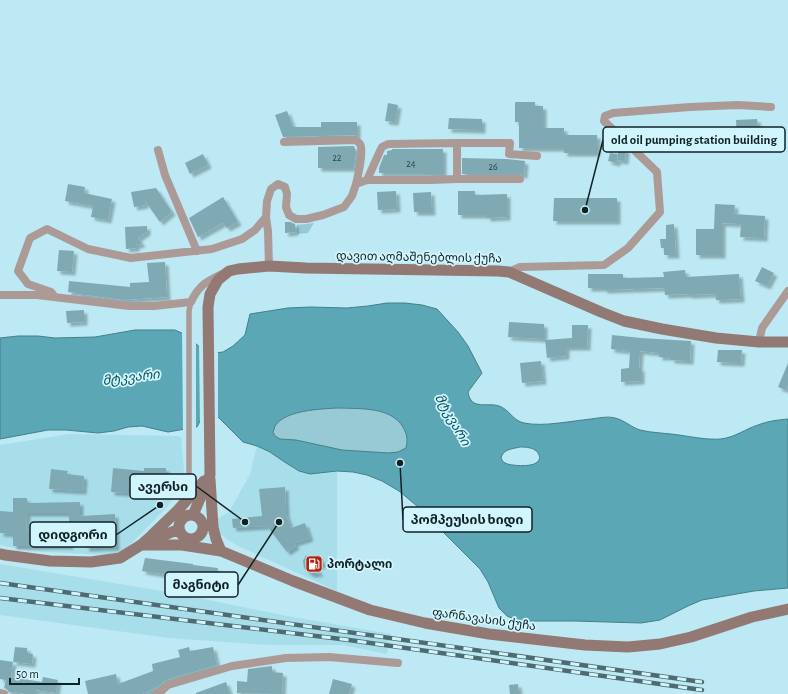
<svg xmlns="http://www.w3.org/2000/svg" width="788" height="694" font-family="'Alegreya Sans','Noto Sans Georgian',sans-serif">
<style>
.built{fill:#a8deea}
.green{fill:#98cad5}
.water{fill:#5ba7b6;stroke:#457f8b;fill-rule:evenodd}
.pier{fill:#bce9f3}
.building{fill:#7faab3;fill-rule:evenodd;filter:url(#shadow)}
.lines{fill:none;stroke-linecap:round;stroke-linejoin:round}
.pedestrian{stroke:#ac9a97;stroke-width:5.5}
.minor{stroke:#ac9a97;stroke-width:8}
.secondary{stroke:#927973;stroke-width:11}
.rail-casing{stroke:#4f6a70;stroke-width:4.5}
.rail{stroke:#d1f5fc;stroke-width:3;stroke-dasharray:9;stroke-linecap:butt}
.labels{text-anchor:middle;dominant-baseline:central;stroke-width:3.5;stroke-linejoin:round;paint-order:stroke}
.number-label{font-size:10px;fill:#2c4449}
.street-label{font-size:12px;fill:#112226;stroke:#d1f5fc}
.poi-label{font-size:12px;font-weight:bold;fill:#112226;stroke:#d1f5fc;text-anchor:start}
.water-label{font-size:13px;font-style:italic;fill:#084e59;stroke:#d1f5fc}
.leader{fill:none;stroke:#112226;stroke-width:1.5}
.callout-dot{fill:#112226;stroke:#d1f5fc;stroke-width:1.5}
.callout{fill:#d1f5fc;stroke:#112226;stroke-width:1.5}
.callout-label{font-size:13px;text-anchor:middle;font-weight:bold;fill:#112226}
</style>
<defs>
<filter id="shadow"><feDropShadow dx="3.5" dy="3.5" stdDeviation="1" flood-color="#0004"/></filter>
</defs>
<rect width="100%" height="100%" fill="#bce9f3"/>
<path class="built" d="M69,434L177,436L181,437L184,470L177,494L166,508L124,551L106,555L29,551L0,545V445Z
M257,446L270,452L283,461L299,471L310,474L337,471V591L236,545L211,528L208,524L229,512L250,474Z
M0,564L174,593L287,616L391,634L387,654L343,645H268L169,638L0,615Z"/>
<path class="green" d="M314,223L308,233L297,234V225Z
M337,408C359,409 390,406 403,427C407,434 408,440 406,448L398,452L389,453L342,450L296,440L280,439L275,436L273,432C274,430 274,428 275,426C285,410 321,409 337,408Z"/>
<path class="water" d="M387,303H405L422,305L437,309L458,332L468,346L482,373L468,392C471,411 487,402 499,406C509,409 513,421 524,423C543,427 571,421 591,419C599,418 607,416 615,418C624,420 631,427 640,430C652,433 666,433 679,435C693,437 707,440 721,439C736,437 745,429 758,425C768,421 778,420 788,419V588L754,591L702,600L688,606L660,620L641,623L574,621H519L507,616L499,608L488,582L480,569L417,506L399,491L382,481L367,475L353,472L337,471L310,474L299,471L283,461L270,452L257,446L243,442L218,417H202L197,427L168,432L142,426L128,427L114,431L98,433L66,430H48L0,439V338L18,336H38L55,338L95,337L135,330H175L186,335L202,349L214,353L223,352L233,346L245,335L250,314L288,308L310,307L347,308L368,306ZM337,408C359,409 390,406 403,427C407,434 408,440 406,448L398,452L389,453L342,450L296,440L280,439L275,436L273,432C274,430 274,428 275,426C285,410 321,409 337,408ZM520,447C523,447 527,447 530,448C537,449 544,458 536,463C531,467 510,466 505,463C503,462 502,460 501,458C503,449 512,449 520,447Z"/>
<path class="pier" d="M182,331L196,340V429L183,431Z
M199,343L203,347L214,351H218V420V419H203L200,425Z"/>
<path class="building" d="M515,102H535V106H543V128H564V135H597V153H564V148H519V122H515Z
M388,103L398,105L395,122L385,121Z
M287,111L293,127H321V122H357V135L283,137L275,115Z
M449,118L482,119V130L448,129Z
M757,119L759,139L737,141L736,120Z
M619,145L622,146L626,150L625,161L617,160Z
M354,146L356,152L354,168H318V147Z
M392,149H443V174H428V173H379V168L384,155H387V151L392,150Z
M610,153L618,154L617,163L608,161Z
M203,154L208,165L190,174L185,163Z
M462,158L507,159L525,161L524,175L520,174H462Z
M68,184L85,187L84,193L112,199L108,220L91,217L93,206L65,201Z
M156,188L172,212L160,222L145,201V205L134,207L131,192Z
M396,191L397,209L378,210L377,192Z
M458,191H475V195L507,194V217L487,218V215H458Z
M431,192L432,212H414L413,193Z
M223,197L238,222L227,228L223,223L198,237L189,218Z
M554,198H617V221H553Z
M715,204L735,205L734,214L765,216L764,238L740,237L741,224L722,223V255H696V229H714Z
M285,222H290L295,224V232L285,233Z
M674,224L676,255H664V248H661L660,239H666V225Z
M147,226V232L138,238L142,244L136,245V248L126,249L125,227Z
M59,250L74,251L72,272L57,271Z
M165,262L167,297L124,300L78,294V293L68,292L69,281L130,287V283L149,282L147,263Z
M762,267L774,273L767,286L755,281Z
M685,270L686,277L739,274L741,299L716,300L715,294L688,295V294L665,295L664,288L604,290V288H588V274H623V278L664,277L663,272Z
M84,310V322L67,323L66,311Z
M509,322L544,324V339L508,337Z
M572,325H588L587,347H566V356L547,358L545,340L572,338Z
M612,335L641,338L691,341L690,361L671,360V357H659V353L640,351L639,368H641V381L621,382V369L629,368L630,351L611,349Z
M718,350H742L741,363L717,362Z
M541,361L543,381L522,383L520,363Z
M788,363V386L786,390L778,387Z
M113,468L144,471V468H166V487L144,488V486L128,485V493L111,492Z
M51,469L68,471L67,474L84,476L83,491L49,489Z
M285,487L286,514L291,528L305,523L310,538L294,543L296,546L287,552L267,526L233,528L232,519L262,516L259,489Z
M13,498H27V503L80,502V516L115,514L116,547L86,548L85,531H69L70,546H13V534L0,533V511L13,512ZM27,513H69V530L26,531Z
M306,555L310,560L318,555L323,563L316,568L320,573L312,574L309,573L304,568L303,561Z
M145,558L193,564V565L218,568L216,585L183,581L182,585L174,583L175,576L142,571Z
M15,647L27,648V653L33,654L32,664L13,662Z
M189,647L190,651L213,647L217,665L166,680L156,688L142,694H88L85,681L116,674L118,684L153,671L152,664L180,657L178,650Z
M0,660L13,662L11,677L42,682L43,677L58,680L56,693L36,690V694H25L14,692V693L9,692L8,690L4,688L6,680L0,679Z
M272,666V672L283,673L282,694L237,693V681L247,682L248,669Z
M333,679L352,684L349,694H329Z
M226,682L230,694H196V693Z
M518,684L519,694H510L509,685Z"/>
<g class="lines">
<path class="pedestrian" d="M189,483V311L191,302"/>
<path class="minor" d="M284,142L355,140C357,141 359,142 360,144C364,151 358,176 356,184
M158,150L165,175L197,251
M457,179H520
M367,180L380,151L382,147L388,144L457,143
M269,266L268,231L266,217L267,201L271,189L278,184L285,187L287,194L286,207L289,215L296,219H306L323,215L344,207L352,196L356,184L367,180H431L457,179V143H510L509,154L537,156
M509,272L520,267L604,265L628,248L660,212L657,172L604,121L605,116L613,113L690,107L738,105L771,107
M0,295H37L129,306H154L191,302C199,285 206,282 222,274
M55,297L51,292L28,284L18,271L30,238L47,229L88,249L131,258L212,249L242,239L255,230L266,217
M759,342L762,328L788,291
M0,693L4,694
M156,694L159,693L168,685L232,666L286,658L329,657L398,663"/>
<path class="secondary" d="M210,479L213,527L216,539L221,551
M193,515L210,475L208,307L210,294L218,280L229,271L238,269L269,266L306,268L498,271L509,272L601,312L624,321L662,329L716,338L759,342H788
M179 527a12 12 0 1 1 24 0a12 12 0 1 1-24 0Z
M148,542L179,529
M141,545H182L221,551L293,581L370,610L425,623L489,634L585,645L628,647L660,644L691,637L752,617L788,609
M0,554L5,555L50,561L91,562L120,558L141,545L151,536L178,510L204,481"/>
<defs>
<path id="rail" d="M0,583L702,682
M0,598L349,640L702,690"/>
</defs>
<use href="#rail" class="rail-casing"/>
<use href="#rail" class="rail"/>
</g>
<defs>
<symbol id="fuel-square" viewBox="-11 -11 22 22"><rect x="-9" y="-9" width="18" height="18" rx="4" fill="#b22410" stroke="#d1f5fc"/><path d="M-5.5-6h7V0h2V4h1.3V-2.5L3-4.5l.8-.8L6-3V5H2.5V1h-1V6h-7ZM-4.2-4.7v3.2H.2V-4.7Z" fill="#fff"/></symbol>
</defs>
<g fill-rule="evenodd">
<use href="#fuel-square" x="304" y="554" width="20" height="20"/>
</g>
<g class="labels">
<g class="number-label">
<text x="337" y="158">22</text>
<text x="411" y="164">24</text>
<text x="493" y="167">26</text>
</g>
<g class="street-label">
<text transform="translate(419 257) rotate(1)">დავით აღმაშენებლის ქუჩა</text>
<text transform="translate(484 619) rotate(8)">ფარნავასის ქუჩა</text>
</g>
<g class="poi-label">
<text x="327" y="564">პორტალი</text>
</g>
<g class="water-label">
<text transform="translate(131 378) rotate(-7)">მტკვარი</text>
<text transform="translate(452 420) rotate(60)">მტკვარი</text>
</g>
</g>
<path class="leader" d="M585 210L603 140M245 522L196 486M400 463L403 520M160 505L116 535M279 522L238 585"/>
<g class="callout-dot">
<circle cx="585" cy="210" r="4"/>
<circle cx="245" cy="522" r="4"/>
<circle cx="400" cy="463" r="4"/>
<circle cx="160" cy="505" r="4"/>
<circle cx="279" cy="522" r="4"/>
</g>
<g class="callout">
<rect x="603" y="127" width="182" height="25" rx="4"/>
<rect x="130" y="474" width="66" height="25" rx="4"/>
<rect x="403" y="507" width="129" height="25" rx="4"/>
<rect x="30" y="522" width="86" height="25" rx="4"/>
<rect x="165" y="572" width="73" height="25" rx="4"/>
</g>
<g class="callout-label">
<text x="694" y="144">old oil pumping station building</text>
<text x="163" y="491">ავერსი</text>
<text x="467" y="524">პომპეუსის ხიდი</text>
<text x="73" y="539">დიდგორი</text>
<text x="201" y="589">მაგნიტი</text>
</g>
<path d="M10 678v6h69v-6" fill="none" stroke="#112226" stroke-width="2"/>
<text x="16" y="678" font-size="12" fill="#112226" stroke="#d1f5fc" stroke-width="3" paint-order="stroke">50 m</text>
</svg>
